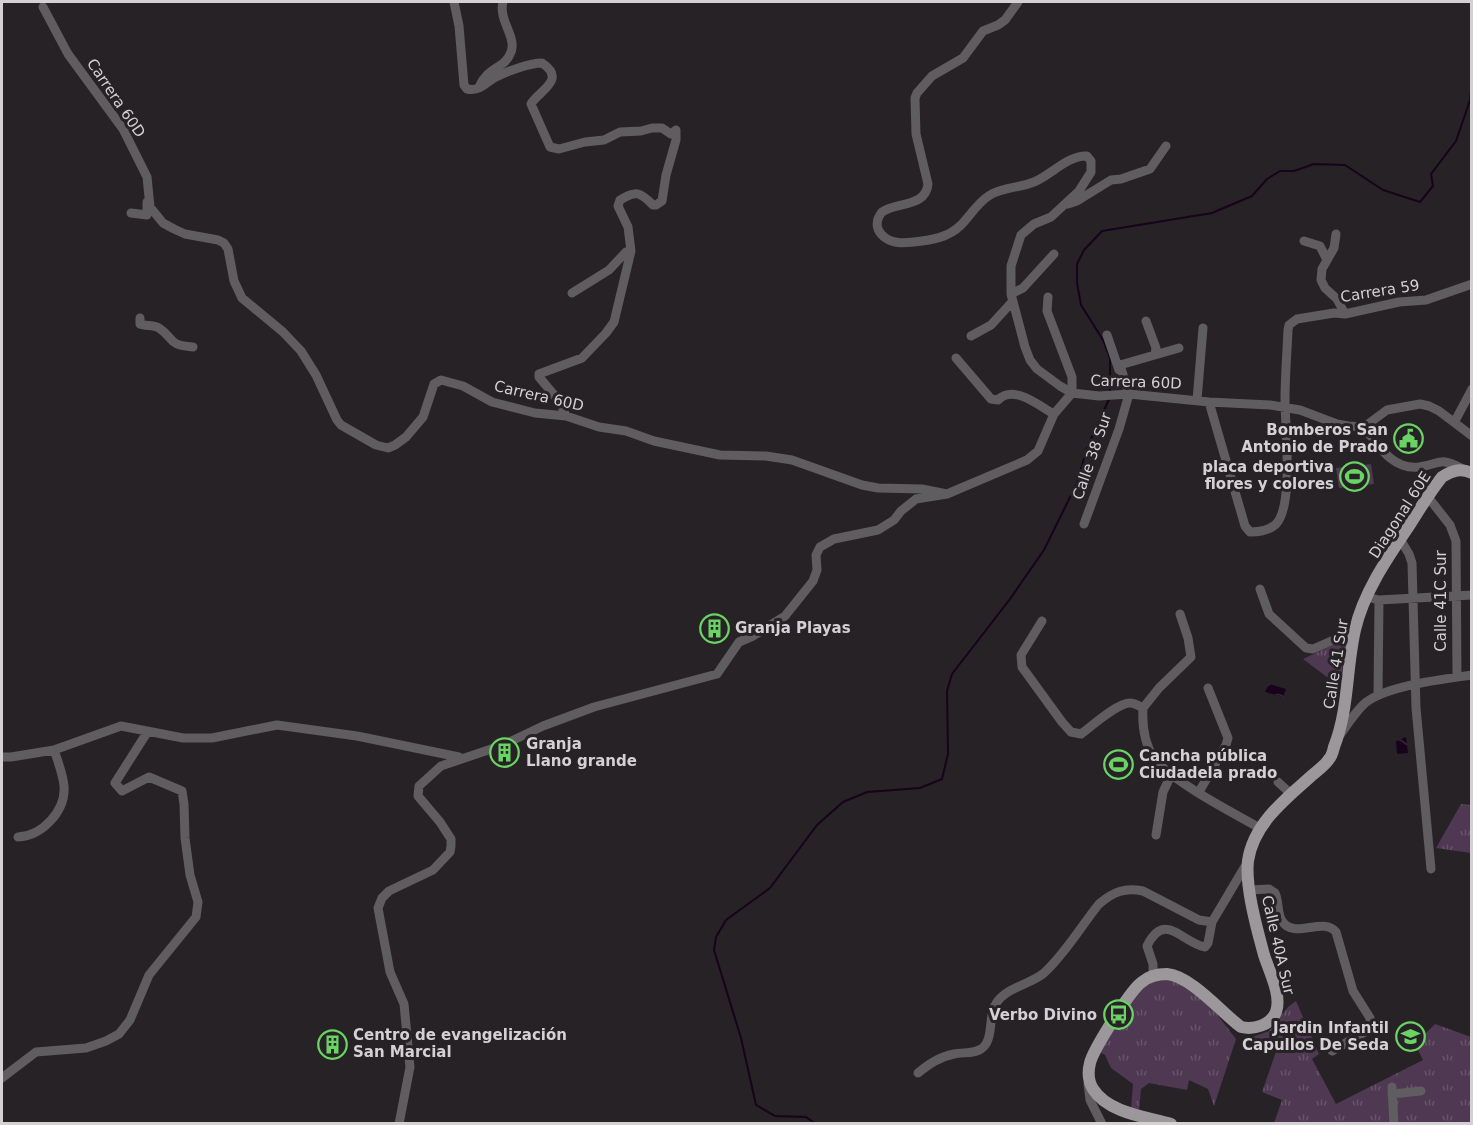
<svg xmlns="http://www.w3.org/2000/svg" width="1473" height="1125" font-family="'DejaVu Sans',sans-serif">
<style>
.grass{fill:url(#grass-tufts)}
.garden{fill:#4f3852}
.water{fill:url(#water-waves)}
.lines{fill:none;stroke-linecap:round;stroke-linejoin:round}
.stream{stroke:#17031b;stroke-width:2}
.minor{stroke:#5f5d5f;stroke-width:9}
.major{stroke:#9b979b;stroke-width:12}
.labels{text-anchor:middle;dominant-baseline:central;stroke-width:6;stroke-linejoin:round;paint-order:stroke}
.street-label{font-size:15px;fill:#d3d1d4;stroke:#262226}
.poi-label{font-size:15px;font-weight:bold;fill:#d3d1d4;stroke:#262226;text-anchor:end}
</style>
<defs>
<pattern id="grass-tufts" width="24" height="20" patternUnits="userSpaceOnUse" patternTransform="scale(1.5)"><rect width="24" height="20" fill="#4f3852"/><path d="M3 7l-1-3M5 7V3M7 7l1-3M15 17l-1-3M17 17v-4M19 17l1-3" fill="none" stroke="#67546a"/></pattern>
<pattern id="water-waves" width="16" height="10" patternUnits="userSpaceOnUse" patternTransform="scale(1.5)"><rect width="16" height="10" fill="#17031b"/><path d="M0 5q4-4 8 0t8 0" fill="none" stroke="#38273b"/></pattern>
</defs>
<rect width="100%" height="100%" fill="#262226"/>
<path class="grass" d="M1348,638L1339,686L1303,659Z
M1461,804L1471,805V853L1436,848Z
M1165,977L1188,986L1212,1008L1236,1039L1214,1106L1208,1089L1189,1080L1187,1090L1149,1083L1141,1089L1139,1111L1131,1109L1133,1084L1111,1068L1105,1055L1098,1051L1145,984Z
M1296,1001L1319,1054L1312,1059L1336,1104L1423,1060L1415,1044L1435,1024L1471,1037V1123H1274L1282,1100L1262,1092L1277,1049L1247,1039L1269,1031L1289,1006Z"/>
<path class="garden" d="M1371,464L1374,484L1339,488L1336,468Z
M1119,750L1131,757L1117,780L1105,773Z"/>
<path class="water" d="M1269,684L1286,689L1283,697L1265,692Z
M1406,737L1408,753L1397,754L1396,741Z"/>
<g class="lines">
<path class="stream" d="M1110,392V358L1103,340L1081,305L1077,283V264L1084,250L1102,231L1212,213L1252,196L1267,179L1280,171H1294L1314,164L1345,165L1383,190L1420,202L1433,186L1431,174L1456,141L1470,100L1472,82
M816,1124L806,1117L775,1116L756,1105L741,1038L714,950L716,937L726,920L770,888L817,825L843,802L867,792L920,788L942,779L948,754L947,691L952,674L1010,599L1044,550L1077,483L1087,448L1110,397"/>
<path class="minor" d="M454,2L459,26L464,85L467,89C480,92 486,82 496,77C508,71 530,63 542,63C568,80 537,92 531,104L550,147L559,149L585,142L604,140L620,132L641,131L652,128H662L671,134L676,130V140L666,175L662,201L656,205H653C640,192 636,190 620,200L618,206L628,227L631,251L614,322L606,333L582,358L539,374V377L560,402L566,416
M1018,2L1005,20L998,25L983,31L963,58L932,76L917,93L915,98L916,134L928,184C926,207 897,202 882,212C874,222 876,232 887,239C895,244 905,243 914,242C931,240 948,238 961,225C971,215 977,203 990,195C1003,187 1019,188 1034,182C1051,175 1068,155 1087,156L1091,161V172L1079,191L1051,217L1034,224L1021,235L1011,266V294L1025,347L1030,360L1037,369L1060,386L1072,393L1099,396L1129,394L1209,402L1270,405L1300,410L1337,424L1348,426L1364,427L1387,410L1420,404L1429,406L1439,411L1472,436
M43,7L68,54L123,129L147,177L150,207L163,223L174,229L185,234L218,240L224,243L228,249L234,281L242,298L283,332L301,351L316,375L337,420L341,425L376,445L388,448L395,445L406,437L423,417L434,384L441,380L463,386L492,402L535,413L566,416L599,427L626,431L654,441L720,455L766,456L792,460L862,485L878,488L922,489L947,494
M479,87C488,66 505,69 511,52C517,37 498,20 503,2
M1068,204L1077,201L1111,180L1121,179L1150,169L1166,146
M131,213L147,215V202
M1336,234L1334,248L1322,269L1321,280L1325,288L1337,299L1345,314
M1304,241L1320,246L1327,260
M572,293L609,270L626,252L631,251
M1011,294L1023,288L1054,254
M1048,297L1047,311L1072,377V393
M140,318V324C145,326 155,325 159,328C175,339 167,345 193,347
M1146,321L1156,348L1155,354
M1107,335L1119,370
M971,336L991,325L1013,301
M956,358L991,399L998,400C1014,384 1039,406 1054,414
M1197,400L1203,328
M1209,402L1245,526L1250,532C1259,532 1270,530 1276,524C1294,506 1285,426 1285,400C1285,377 1287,353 1288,330L1289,325L1297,319L1334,313L1345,314L1399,302L1426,300L1472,284
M1455,421L1472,389
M1364,427C1378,445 1392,470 1419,467C1442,464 1438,456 1463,469
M1428,497L1450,525L1456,541L1457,677
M1084,524L1119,429L1129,394L1120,365L1179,348
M1400,539L1409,554L1412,563L1416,708L1431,869
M1260,589L1269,614L1306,648L1313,649L1354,631
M1367,597L1379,600L1472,595
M1042,621L1021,655L1022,667L1062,722L1071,732L1081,734C1092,726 1117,703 1130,703C1135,703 1139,706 1143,708
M1378,694L1379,600
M1143,708C1142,726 1144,743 1154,758C1171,781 1233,813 1260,828
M1143,708L1159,688L1191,657L1188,638L1180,614
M1340,735C1347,725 1354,714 1363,705C1382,686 1444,679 1472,675
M2,757H11L54,750L121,726L183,738H212L277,725L357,736L459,757
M1278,782L1291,794
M1199,792L1226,745L1228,738L1208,688
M1156,835L1163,792L1172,773
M18,837C42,836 66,811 64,786C63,775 58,761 54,750
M1250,890L1269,889L1275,893C1279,901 1277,913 1282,921C1294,940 1323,916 1336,932L1353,991L1370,1018L1371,1025L1368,1030L1332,1051
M1153,976V964L1147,946C1165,910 1182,943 1205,947L1208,943L1212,922L1247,863
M918,1073C929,1064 939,1057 954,1054C963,1052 974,1054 981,1049C995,1040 987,1015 997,1002C1008,987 1031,984 1044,973C1066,953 1081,926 1099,904C1113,892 1125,887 1143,891L1199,920L1212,922
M2,1078L36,1052L86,1048L106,1041L119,1034L130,1020L149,975L196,917L198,902L190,875L185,838L184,804L182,791L149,777L122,791L115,783L148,731
M1088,1084L1090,1100L1102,1124
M1392,1087L1394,1124
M1392,1094L1421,1091
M399,1124L410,1067L404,1004L390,972L378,908L382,898L389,891L433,870L450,852L451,846V839L440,822L418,796L419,786L441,766L503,745L543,726L594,707L717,674L739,642L753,636L785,616L813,581L817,570L816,555L820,547L834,539L878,530L894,520L901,511L916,499L947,494L1027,460L1038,451L1054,414L1072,393"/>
<path class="major" d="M1171,1124C1147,1117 1108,1113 1093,1089C1088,1081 1088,1071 1090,1063C1093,1050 1131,989 1142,982C1149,976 1158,974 1167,974C1191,976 1222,1013 1241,1027C1254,1030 1271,1025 1276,1012C1282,995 1269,971 1264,955C1257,929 1245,887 1248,861C1253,825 1284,800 1309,778C1315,772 1325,766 1329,759C1332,756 1333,751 1334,747C1349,709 1346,669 1355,630C1363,594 1386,560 1407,529C1418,512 1429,493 1442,477C1453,470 1461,468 1472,473"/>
</g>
<defs>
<symbol id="civic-ring" viewBox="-11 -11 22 22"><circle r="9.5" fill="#262226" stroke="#6bd363" stroke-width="1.5"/><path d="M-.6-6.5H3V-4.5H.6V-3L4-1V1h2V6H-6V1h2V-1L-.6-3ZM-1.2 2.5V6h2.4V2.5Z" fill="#6bd363"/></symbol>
<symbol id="stadium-ring" viewBox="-11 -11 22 22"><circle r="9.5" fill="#262226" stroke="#6bd363" stroke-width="1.5"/><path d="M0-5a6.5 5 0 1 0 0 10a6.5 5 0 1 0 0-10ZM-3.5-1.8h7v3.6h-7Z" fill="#6bd363"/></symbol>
<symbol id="building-ring" viewBox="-11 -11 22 22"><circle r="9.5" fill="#262226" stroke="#6bd363" stroke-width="1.5"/><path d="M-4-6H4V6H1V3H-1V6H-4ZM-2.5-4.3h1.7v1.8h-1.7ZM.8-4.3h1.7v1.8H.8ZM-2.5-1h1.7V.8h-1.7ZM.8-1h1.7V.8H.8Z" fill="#6bd363"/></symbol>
<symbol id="bus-ring" viewBox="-11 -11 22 22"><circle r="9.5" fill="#262226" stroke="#6bd363" stroke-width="1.5"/><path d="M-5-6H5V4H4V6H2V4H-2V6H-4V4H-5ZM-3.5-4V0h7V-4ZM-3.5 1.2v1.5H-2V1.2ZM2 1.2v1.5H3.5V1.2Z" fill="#6bd363"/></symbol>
<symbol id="school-ring" viewBox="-11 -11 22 22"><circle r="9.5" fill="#262226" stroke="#6bd363" stroke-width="1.5"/><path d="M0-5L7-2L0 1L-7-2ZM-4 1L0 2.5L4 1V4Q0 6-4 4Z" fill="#6bd363"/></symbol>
</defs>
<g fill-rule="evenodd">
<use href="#civic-ring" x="1392" y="422" width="33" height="33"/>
<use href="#stadium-ring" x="1338" y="460" width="33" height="33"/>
<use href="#building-ring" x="698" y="612" width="33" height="33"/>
<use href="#building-ring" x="488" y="736" width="33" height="33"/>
<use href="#stadium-ring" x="1102" y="748" width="33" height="33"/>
<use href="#bus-ring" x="1102" y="998" width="33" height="33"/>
<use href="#school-ring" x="1394" y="1020" width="33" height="33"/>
<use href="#building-ring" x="316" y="1028" width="33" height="33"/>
</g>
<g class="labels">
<g class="street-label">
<text transform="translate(116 98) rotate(56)">Carrera 60D</text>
<text transform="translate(1380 291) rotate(-9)">Carrera 59</text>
<text transform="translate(1136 382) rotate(2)">Carrera 60D</text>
<text transform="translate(539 396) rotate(13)">Carrera 60D</text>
<text transform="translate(1092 456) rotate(-71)">Calle 38 Sur</text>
<text transform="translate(1400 515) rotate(-57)">Diagonal 60E</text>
<text transform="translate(1441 601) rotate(-90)">Calle 41C Sur</text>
<text transform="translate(1336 664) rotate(-81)">Calle 41 Sur</text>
<text transform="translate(1278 945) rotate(77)">Calle 40A Sur</text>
</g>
<g class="poi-label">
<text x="1388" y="430">Bomberos San<tspan x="1388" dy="17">Antonio de Prado</tspan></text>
<text x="1334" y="467">placa deportiva<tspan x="1334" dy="17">flores y colores</tspan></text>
<text x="735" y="628" text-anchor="start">Granja Playas</text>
<text x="526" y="744" text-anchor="start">Granja<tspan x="526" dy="17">Llano grande</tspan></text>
<text x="1139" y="756" text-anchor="start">Cancha pública<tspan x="1139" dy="17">Ciudadela prado</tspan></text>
<text x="1097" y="1015">Verbo Divino</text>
<text x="1389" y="1028">Jardin Infantil<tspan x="1389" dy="17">Capullos De Seda</tspan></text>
<text x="353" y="1035" text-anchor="start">Centro de evangelización<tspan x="353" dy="17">San Marcial</tspan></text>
</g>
</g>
<rect width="1473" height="1125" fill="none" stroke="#d3d1d4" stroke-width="6"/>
</svg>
